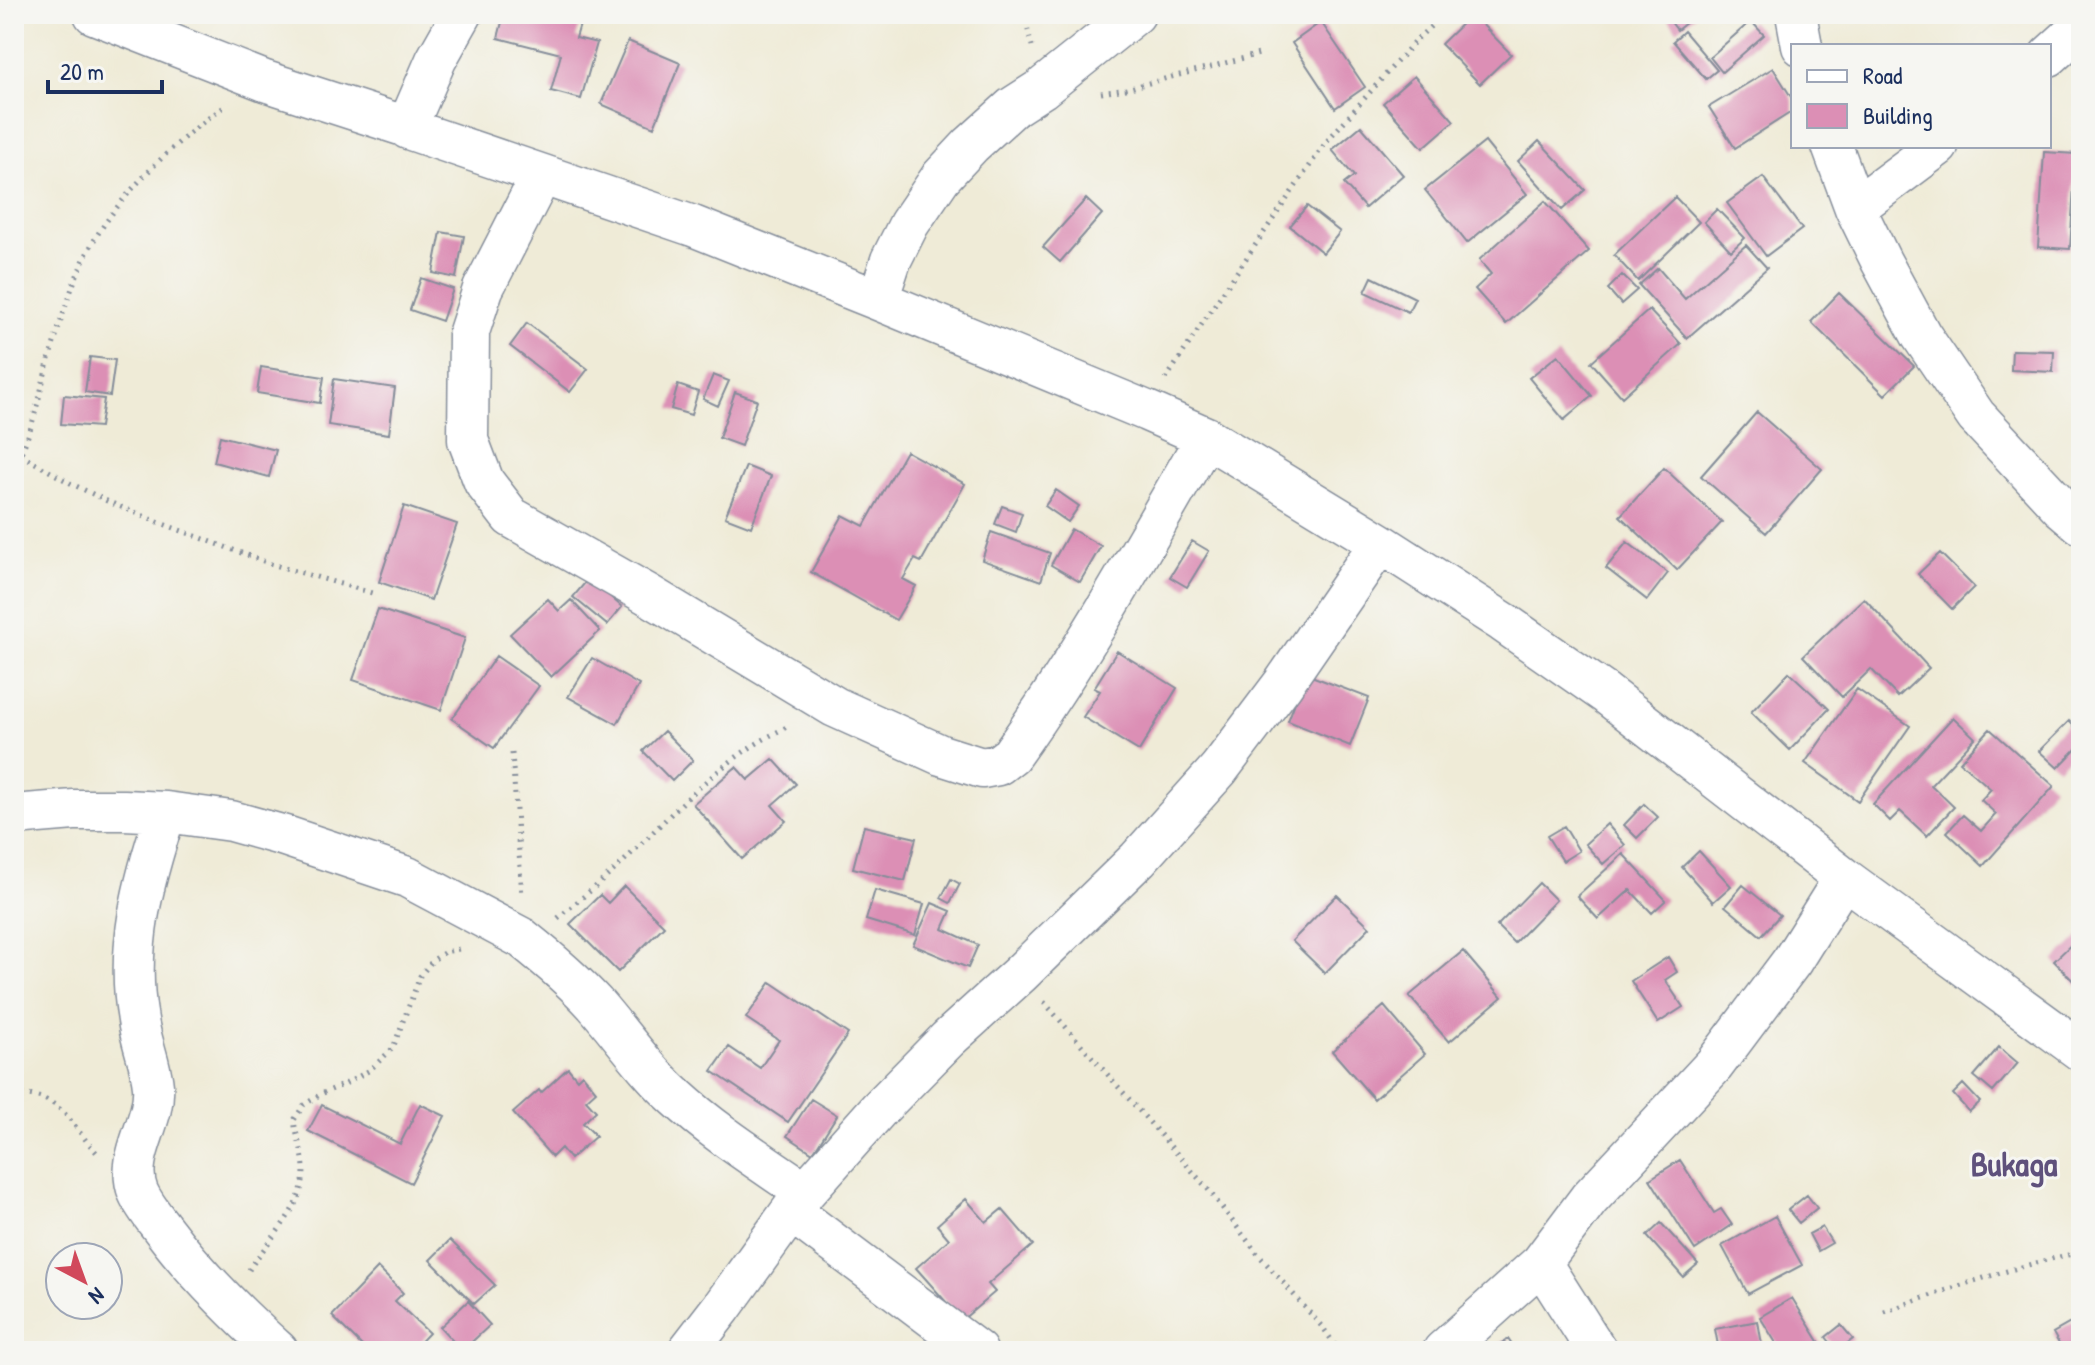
<svg xmlns="http://www.w3.org/2000/svg" width="2095" height="1365" font-family="'Patrick Hand',sans-serif">
<style>
.building{fill:#dc8fb5}
.lines{fill:none;stroke-linecap:round;stroke-linejoin:round}
.minor-casing{stroke:#858d9a;stroke-width:43}
.path{stroke:#858d9a;stroke-width:5;stroke-dasharray:2 6;stroke-linecap:butt}
.minor{stroke:#fff;stroke-width:40}
.labels{text-anchor:middle;dominant-baseline:central;stroke-width:6;stroke-linejoin:round;paint-order:stroke}
.quarter-label{font-size:34px;font-weight:bold;fill:#5f517c;stroke:#f6f6f2}
</style>
<rect width="100%" height="100%" fill="#f6f6f2"/>
<filter id="ink" filterUnits="userSpaceOnUse"><feTurbulence type="fractalNoise" baseFrequency=".0125" numOctaves="2"/><feDisplacementMap in="SourceGraphic" scale="16" xChannelSelector="R" yChannelSelector="G"/><feConvolveMatrix kernelMatrix="1 2 1 2 8 2 1 2 1" color-interpolation-filters="sRGB"/></filter>
<filter id="wash" filterUnits="userSpaceOnUse"><feTurbulence type="fractalNoise" baseFrequency=".006" numOctaves="4" result="noise"/><feDisplacementMap in="SourceGraphic" scale="32" xChannelSelector="R" yChannelSelector="G"/><feGaussianBlur stdDeviation="1.8" result="paint"/><feColorMatrix in="noise" values="0 0 0 0 0 0 0 0 0 0 0 0 0 0 0 0 0 1.4 0 .05"/><feComposite in="paint" operator="in"/></filter>
<g filter="url(#wash)">
<rect width="100%" height="100%" fill="#efebd7"/>
<g id="blocks">
<path class="building" d="M504,14H553L581,21L576,38L597,43L581,99L551,91L561,54L498,38Z
M1079,14H1100L1084,23Z
M1472,14L1511,54L1480,84L1441,44Z
M1665,14H1697L1677,30Z
M1751,21L1764,35L1722,72L1710,57Z
M1321,22L1365,87L1335,108L1292,43Z
M1684,31L1717,70L1706,79L1673,41Z
M628,41L680,63L654,127L601,104Z
M1773,68L1793,100V111L1735,148L1709,107Z
M1414,76L1454,121L1423,148L1383,103Z
M1361,126L1403,175L1365,208L1344,184L1354,176L1332,150Z
M1539,141L1585,190L1562,210L1518,161Z
M1485,142L1527,194L1467,243L1425,190Z
M2044,152L2076,154L2070,249L2038,247Z
M1763,177L1802,229L1766,256L1727,203Z
M1675,197L1699,222L1638,281L1614,255Z
M1086,199L1102,214L1060,262L1043,247Z
M1545,201L1589,251L1506,324L1475,289L1491,274L1479,260Z
M1307,206L1340,232L1323,253L1290,226Z
M1717,209L1745,238L1731,251L1704,222Z
M441,232L464,236L456,278L433,273Z
M1746,245L1767,268L1687,338L1639,285L1658,268L1685,299Z
M1622,275L1637,290L1621,304L1608,289Z
M1372,277L1415,298L1408,312L1365,292Z
M421,278L453,289L442,321L410,310Z
M1839,293L1914,366L1885,395L1811,322Z
M1649,310L1681,344L1622,397L1591,362Z
M527,323L588,369L570,392L510,346Z
M2012,350L2054,351L2053,372L2011,370Z
M1558,355L1592,396L1564,420L1529,378Z
M90,357L115,360L110,396L85,392Z
M14,360H17L20,436H14Z
M261,367L324,377L320,403L257,393Z
M713,375L729,381L718,406L703,399Z
M334,379L395,388L389,434L328,425Z
M678,385L698,392L691,415L671,409Z
M735,392L757,400L741,446L719,438Z
M64,395L104,399L100,427L61,424Z
M1757,412L1822,469L1766,533L1701,476Z
M220,436L276,450L269,477L214,462Z
M906,451L965,484L921,562L915,559L903,579L916,586L896,620L811,572L843,515L864,526Z
M746,466L771,476L751,527L725,517Z
M1664,468L1722,522L1677,570L1620,516Z
M1056,490L1079,506L1068,522L1045,506Z
M404,506L457,524L431,600L379,582Z
M1002,506L1022,513L1016,532L995,524Z
M1071,529L1101,546L1080,582L1051,565Z
M991,532L1050,553L1041,581L982,560Z
M1192,541L1209,551L1187,587L1170,577Z
M1627,542L1668,573L1647,600L1606,568Z
M1940,553L1974,587L1952,609L1918,574Z
M589,578L622,607L607,625L573,597Z
M1864,598L1929,668L1898,697L1871,669L1842,697L1803,656Z
M548,599L559,611L571,600L600,631L551,677L510,634Z
M378,609L465,638L441,710L353,680Z
M1117,651L1177,688L1139,751L1083,717L1100,691L1094,688Z
M496,656L539,686L494,748L452,719Z
M592,658L639,685L617,724L568,697Z
M1789,672L1829,709L1790,750L1751,712Z
M1306,674L1369,698L1350,746L1288,721Z
M1857,689L1910,726L1858,801L1805,763Z
M1953,717L1975,738L1931,785L1954,807L1927,836L1900,811L1890,821L1873,804Z
M2069,721L2081,733V744L2058,768L2039,751Z
M1990,729L2054,786L1983,866L1947,832L1963,815L1981,831L1996,814L1981,800L1991,789L1960,762Z
M664,731L693,760L672,781L643,751Z
M773,759L796,784L772,805L786,821L742,859L693,804L736,767L748,780Z
M1644,804L1658,817L1637,838L1624,825Z
M1607,824L1625,845L1603,864L1585,844Z
M864,826L916,838L905,881L853,868Z
M1564,826L1579,851L1563,861L1547,836Z
M1699,851L1731,886L1713,902L1682,867Z
M1623,854L1666,900L1652,913L1630,890L1598,919L1577,896Z
M951,879L960,884L950,903L941,898Z
M1539,883L1556,900L1514,943L1497,926Z
M1743,885L1780,915L1761,936L1725,906Z
M624,886L664,926L618,972L570,924L600,895L608,903Z
M875,890L924,904L915,935L866,920Z
M1337,895L1370,927L1325,973L1292,941Z
M932,903L951,911L943,929L978,945L968,968L913,945Z
M2081,935V989L2054,961Z
M1463,951L1502,997L1449,1042L1409,996Z
M1668,957L1677,972L1665,980L1683,1007L1658,1023L1631,981Z
M771,982L848,1034L788,1122L712,1071L729,1047L760,1068L779,1040L746,1018Z
M1384,1006L1425,1054L1374,1099L1332,1051Z
M1999,1047L2018,1063L1993,1092L1974,1076Z
M568,1068L577,1079L582,1074L596,1091L586,1100L596,1111L583,1123L596,1136L570,1159L561,1148L552,1157L513,1113L539,1090L541,1093Z
M1963,1084L1980,1102L1969,1112L1953,1094Z
M811,1099L837,1115L813,1153L787,1136Z
M420,1104L445,1116L411,1183L308,1131L322,1105L400,1144Z
M1680,1160L1714,1213L1721,1209L1732,1225L1695,1250L1650,1179Z
M1807,1195L1817,1208L1799,1223L1788,1210Z
M966,1199L986,1222L1002,1209L1033,1245L988,1284L995,1292L962,1320L916,1268L949,1239L937,1225Z
M1775,1216L1802,1265L1748,1294L1722,1246Z
M1661,1223L1698,1264L1683,1277L1647,1236Z
M1822,1227L1832,1243L1818,1251L1809,1234Z
M450,1240L495,1285L474,1304L430,1260Z
M378,1268L403,1293L395,1301L429,1333L412,1351H367L332,1316Z
M1792,1298L1825,1351H1781L1760,1317Z
M468,1301L490,1325L462,1351L440,1327Z
M2081,1317V1351H2063L2053,1333Z
M1758,1321L1763,1351H1719L1715,1329Z
M1841,1325L1853,1339L1837,1351L1826,1337Z
M1508,1339L1516,1351H1488Z"/>
</g>
</g>
<g filter="url(#ink)">
<use href="#blocks" fill-opacity="0" stroke="#858d9a" stroke-width="2"/>
<g class="lines">
<defs>
<path id="minor" d="M94,14L265,81L407,127L408,129L693,226L878,300L1147,411L1206,437L1380,543L1503,622L1605,693L1844,878L2081,1051
M1796,14L1802,46
M2049,56L2081,27
M407,127L436,60L462,14
M1832,146L1855,208L1881,261L1921,335L1976,416L2061,507L2081,524
M541,176L483,289L469,332L468,440L484,482L511,517L647,594L835,707L941,755L982,768L998,765L1011,755C1083,654 1144,545 1206,437
M1855,208L1938,146
M878,300L891,260L909,224L941,177L971,145L1013,107L1041,89L1135,14
M166,812C143,882 125,947 138,1020C141,1042 151,1064 153,1086C156,1122 124,1156 138,1192C144,1206 156,1220 165,1232C198,1276 237,1314 278,1351
M14,815L74,810H124L166,812L231,821L285,836L407,877L522,938C547,958 573,980 595,1004C622,1035 645,1069 676,1097C715,1133 762,1162 805,1192
M792,1212L977,1351
M1541,1263L1597,1351
M688,1351L722,1307L805,1192L879,1109L948,1039L1020,974L1138,859L1219,769L1283,684L1380,543
M1443,1351L1541,1263L1589,1199L1714,1065L1792,961L1844,878"/>
</defs>
<use href="#minor" class="minor-casing"/>
<path class="path" d="M1022,14L1026,22L1032,46
M1101,93L1126,89L1263,53
M1166,379L1219,298L1326,142L1416,40L1444,14
M21,455L72,484L109,502L158,522L271,564L372,593
M14,466C34,433 39,392 50,356C62,318 73,277 93,242C121,194 178,138 224,107
M512,753L522,896
M558,918C581,898 606,879 628,857C680,806 721,758 789,726
M1044,1002L1207,1188L1257,1253L1324,1329L1339,1351
M14,1094C65,1094 69,1125 99,1155
M249,1270C268,1239 304,1209 304,1170C304,1153 296,1137 294,1120L304,1105L321,1094L345,1084L370,1070L393,1048L420,976L433,960L445,952L459,949
M1884,1312C1950,1288 2013,1267 2081,1252"/>
<use href="#minor" class="minor"/>
</g>
</g>
<g class="labels">
<g class="quarter-label">
<text x="2014" y="1164">Bukaga</text>
</g>
</g>
<rect width="2095" height="1365" fill="none" stroke="#f6f6f2" stroke-width="48"/>
<rect x="1791" y="44" width="260" height="104" fill="#f6f6f2" stroke="#9ea6b7" stroke-width="2"/>
<rect x="1807" y="70" width="40" height="12" fill="#ffffff" stroke="#9ea6b7" stroke-width="2"/>
<text x="1863" y="84" font-size="24" fill="#1b2f5e">Road</text>
<rect x="1807" y="104" width="40" height="24" fill="#dc8fb5" stroke="#9ea6b7" stroke-width="2"/>
<text x="1863" y="124" font-size="24" fill="#1b2f5e">Building</text>
<g transform="translate(84 1281) rotate(139)"><circle r="38" fill="#f6f6f2" stroke="#9ea6b7" stroke-width="2"/>
<path d="M0-6L14 30L0 20L-14 30Z" fill="#d1495b"/>
<text y="-12" font-size="22" font-weight="bold" text-anchor="middle" fill="#1b2f5e">N</text>
</g>
<path d="M48 80v12h114v-12" fill="none" stroke="#1b2f5e" stroke-width="4"/>
<text x="60" y="80" font-size="24" fill="#1b2f5e" stroke="#f6f6f2" stroke-width="6" paint-order="stroke">20 m</text>
</svg>
